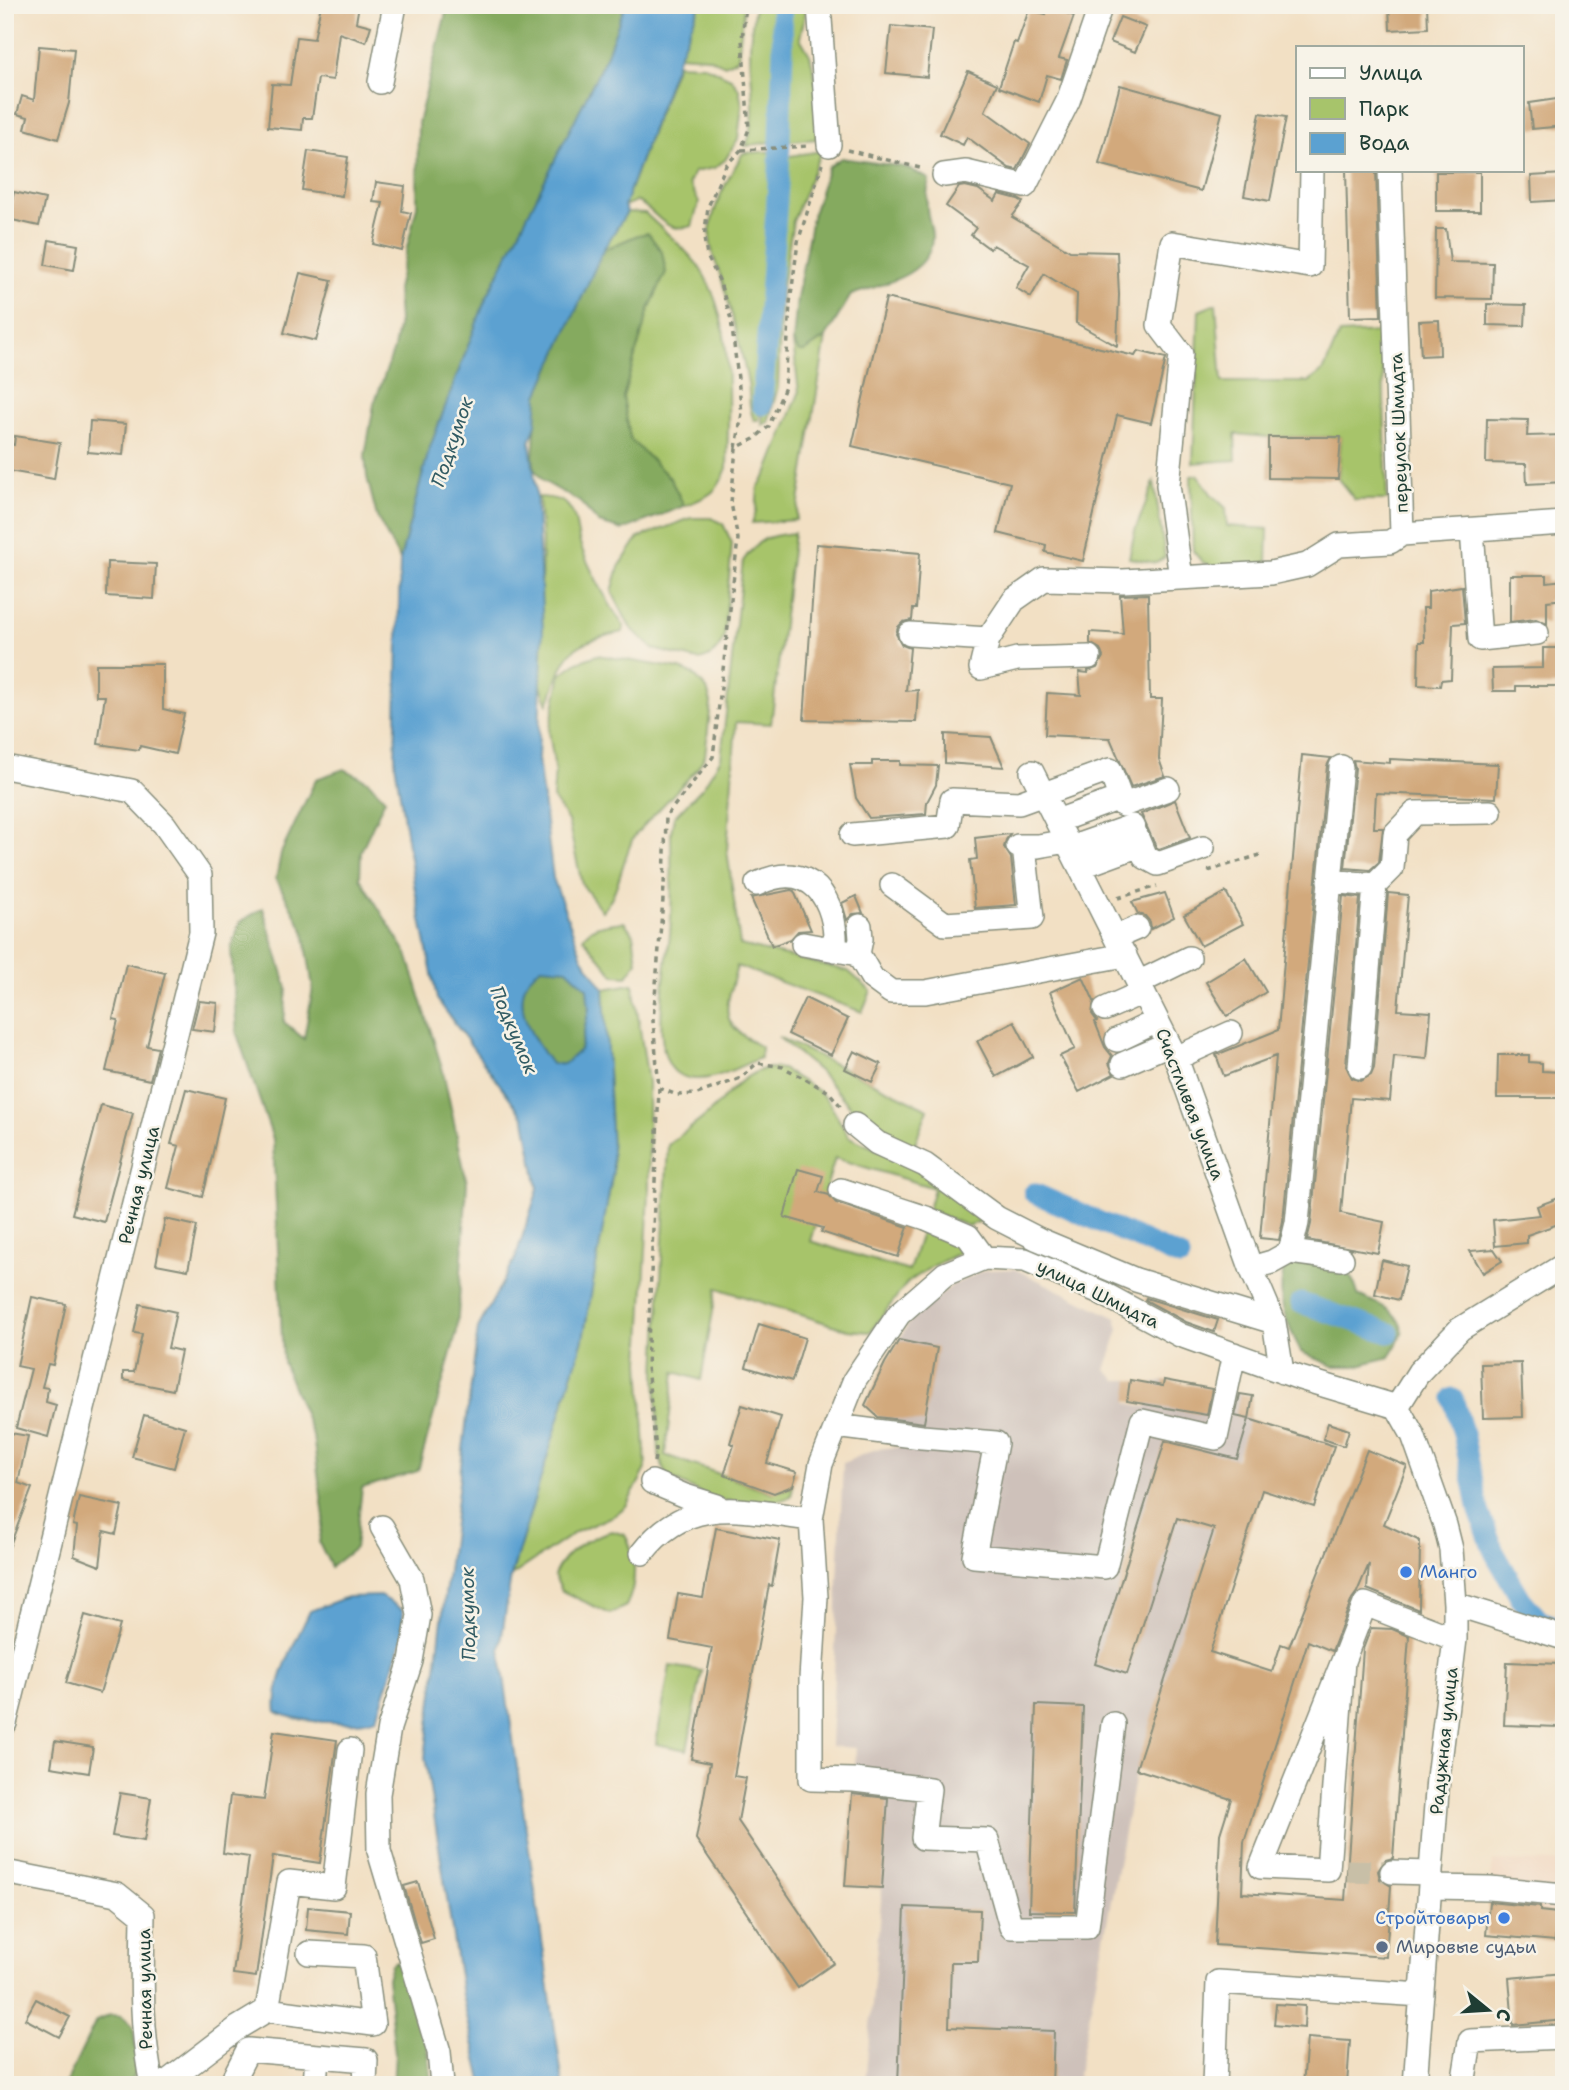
<svg xmlns="http://www.w3.org/2000/svg" width="1569" height="2090" font-family="'Shantell Sans',sans-serif">
<style>
.built{fill:#f1d5bd}
.industrial{fill:#cec1ba}
.green{fill:#a7c46b;stroke:#638050;stroke-width:2}
.forest{fill:#85aa5f;stroke:#52744a;stroke-width:2}
.water{fill:#5ba1d1;stroke:#3d6f82;stroke-width:2;fill-rule:evenodd}
.lines{fill:none;stroke-linecap:round;stroke-linejoin:round}
.canal{stroke:#5ba1d1;stroke-width:21}
.building{fill:#d2a97c}
.minor-tunnel{stroke:#c8bfa7;stroke-width:23;stroke-dasharray:23 11;stroke-linecap:butt}
.minor-casing{stroke:#888e7c;stroke-width:26}
.path{stroke:#888e7c;stroke-width:3.5;stroke-dasharray:5 5;stroke-linecap:butt}
.minor{stroke:#fff;stroke-width:23}
.shop-dot{fill:#3f7fe0;stroke:#f7f3e8;stroke-width:2.5}
.service-dot{fill:#5c6f8a;stroke:#f7f3e8;stroke-width:2.5}
.labels{text-anchor:middle;dominant-baseline:central;stroke-width:5;stroke-linejoin:round;paint-order:stroke}
.street-label{font-size:18px;fill:#1f3d34;stroke:#f7f3e8}
.shop-label{font-size:18px;fill:#366cbe;stroke:#f7f3e8;text-anchor:start}
.service-label{font-size:18px;fill:#4e5e75;stroke:#f7f3e8;text-anchor:start}
.water-label{font-size:19px;font-style:italic;fill:#315b63;stroke:#f7f3e8}
</style>
<rect width="100%" height="100%" fill="#f7f3e8"/>
<filter id="ink" filterUnits="userSpaceOnUse"><feTurbulence type="fractalNoise" baseFrequency=".0143" numOctaves="2"/><feDisplacementMap in="SourceGraphic" scale="14" xChannelSelector="R" yChannelSelector="G"/><feConvolveMatrix kernelMatrix="1 2 1 2 8 2 1 2 1" color-interpolation-filters="sRGB"/></filter>
<filter id="wash" filterUnits="userSpaceOnUse"><feTurbulence type="fractalNoise" baseFrequency=".00686" numOctaves="4" result="noise"/><feDisplacementMap in="SourceGraphic" scale="28" xChannelSelector="R" yChannelSelector="G"/><feGaussianBlur stdDeviation="1.57" result="paint"/><feColorMatrix in="noise" values="0 0 0 0 0 0 0 0 0 0 0 0 0 0 0 0 0 1.4 0 .05"/><feComposite in="paint" operator="in"/></filter>
<g filter="url(#wash)">
<rect width="100%" height="100%" fill="#f2e0c4"/>
<path class="built" d="M1493,1861L1564,1862V1941L1486,1935Z"/>
<path class="industrial" d="M1015,1269L1116,1318L1119,1329L1106,1370L1117,1380H1130L1127,1403L1147,1407L1151,1384L1164,1380L1253,1396L1249,1419L1136,1769L1076,2085H865L882,1889L845,1886L856,1748L831,1746L843,1463L876,1449L920,1445L883,1421L865,1405L885,1363L911,1320L953,1285L986,1270Z"/>
<path class="green" d="M700,5H744L738,58L725,65L707,57L679,55Z
M755,5H778L771,142L746,146C759,115 750,82 750,49C750,34 753,20 755,5Z
M786,5H807L800,38L810,55L822,107L816,139L780,142L781,61Z
M677,64L703,65L731,78L739,89L742,105L738,139L725,160L714,168L694,172L689,183L699,202L692,226C662,235 659,211 636,201L624,206Z
M778,151L761,400L759,420H754C748,408 750,396 748,383C741,350 733,316 723,284C718,266 709,251 710,232C713,204 729,177 743,153Z
M821,151L793,221L781,293L778,387L768,422L762,425L783,157Z
M627,212L645,213C662,230 685,247 699,267C736,321 728,404 727,468C717,494 709,496 684,506L670,478L630,439L623,397L649,309L666,272L638,235L603,250Z
M1216,304L1222,382H1309L1324,370L1339,334L1382,332L1387,500H1355L1338,479L1341,437H1268L1235,434L1236,460L1193,463L1199,311Z
M826,337L796,520L752,523L756,512L758,487L767,474L799,393L793,342L804,352Z
M1198,475L1212,495L1226,508L1227,526L1268,529L1267,564L1217,568L1202,562L1193,551L1191,476Z
M1154,482L1165,557L1156,563L1129,558L1135,531Z
M531,497C542,497 560,497 568,506C577,516 576,531 580,543C586,563 611,609 624,626L623,632C565,644 567,652 548,704L540,683L542,539L539,499Z
M691,518H711L723,524L732,543L724,638C718,650 712,658 698,660L653,649L630,627L612,592L619,567L638,538Z
M794,533L771,724L736,722L727,850L740,945L848,971L871,991L862,1012L737,966C726,1011 715,1021 761,1047L760,1058C736,1067 704,1089 678,1074C648,1056 667,964 670,934C673,901 671,866 671,832L674,817L703,787L721,758L743,561C759,538 766,536 794,533Z
M597,655L680,669L693,674L707,689L711,703L705,756L697,769L635,835C622,857 619,895 602,911L582,884L568,821L553,798L555,770L549,732L561,674L578,662Z
M624,922L633,933L637,962L627,976L614,975L583,938C590,924 610,924 624,922Z
M633,984L648,1081L649,1192L640,1362L646,1469L626,1506L615,1515L576,1532L511,1576L583,1339L613,1171L604,989Z
M778,1037L928,1109L915,1143L908,1147L879,1134L856,1113L819,1071Z
M768,1068L782,1069L818,1091L828,1101L849,1137L922,1170L973,1208L981,1221L968,1226L928,1210L934,1188L835,1158L810,1241L909,1271L923,1226L960,1241L959,1253L931,1267L907,1283L870,1332L848,1330L717,1288L701,1380L675,1372L665,1455L774,1493L793,1486L791,1496C777,1505 733,1503 716,1499C699,1494 682,1483 666,1476L659,1455L656,1373L668,1145C682,1133 699,1123 712,1110C730,1093 742,1074 768,1068Z
M612,1531L625,1535C637,1555 637,1585 626,1606L610,1614L562,1591L554,1575C564,1552 589,1537 612,1531Z
M670,1666L702,1671L687,1750L656,1744Z"/>
<path class="forest" d="M448,5H625L606,57L485,301L429,450L400,560L377,517L367,477L365,456L374,404L394,349L399,321L397,289L417,206L418,123Z
M841,158L905,167L929,179C928,188 926,198 927,207C927,218 933,228 932,239C930,276 879,285 851,295L826,337L804,352H799L793,342L797,298L812,217L828,167Z
M648,233L662,252L666,272L649,309L623,397L630,439L670,478L684,506L623,530L599,523L580,502L543,481L535,470L533,458L538,395L603,250L638,235Z
M344,769L368,781L385,799L361,851L360,878L407,954L443,1071L467,1183L457,1331L418,1471L362,1488L355,1548L331,1567L319,1542L324,1517L313,1436L283,1362L273,1139L237,1034L231,949L240,922L263,908L287,988L284,1022L304,1039L313,988L304,931L276,879L281,853L316,779Z
M541,966L567,969L587,988L589,1009L580,1050L565,1064H551C535,1042 514,1012 526,982C529,976 537,971 541,966Z
M1334,1262C1348,1272 1354,1278 1358,1295C1379,1305 1397,1308 1403,1332L1390,1357L1355,1366H1333L1301,1352C1284,1317 1276,1302 1285,1263Z
M397,1961L427,2040L432,2085H393L395,2054L387,1978L391,1964Z
M110,2015L122,2016L133,2026L138,2067L128,2085H65L96,2021Z"/>
<path class="water" d="M625,5H700L679,55L624,206L627,212L603,250L538,395L536,424L530,442L536,490L543,629L538,759L553,878L582,957L604,989L613,1171L583,1339L511,1576L500,1649L563,2085H483L462,1995L425,1757L478,1328L515,1259L538,1189L525,1119L437,999L415,890L395,763L400,560L429,450L485,301L606,57ZM541,967L567,969L587,988L589,1009L580,1050L564,1064H551C535,1042 514,1012 526,983C529,977 536,971 541,967Z
M381,1596L403,1610L402,1639L377,1718C354,1726 299,1723 277,1712C272,1682 297,1639 310,1611L347,1597Z"/>
<g class="lines">
<path class="canal" d="M762,405L779,171L783,48L781,5
M1034,1193L1180,1257
M1301,1303L1389,1333
M1453,1398L1463,1433L1479,1511L1494,1552L1521,1599L1540,1621L1563,1629"/>
</g>
<g id="blocks">
<path class="building" d="M321,5H359L356,22L371,26L366,42L339,33L333,80L318,78L312,118H303L302,130L268,127L272,84L290,85L297,37L314,39Z
M1389,5H1427L1428,28L1390,30Z
M1048,6L1074,16L1059,58L1067,60L1061,79L1047,75L1039,102L999,87L1014,42L1017,43L1029,10L1046,14Z
M1120,17L1146,27L1135,52L1110,42Z
M891,26L932,30L927,77L886,73Z
M39,46L74,49L69,103L58,139L25,129L28,117L17,114L22,96L34,100Z
M968,71L997,84L985,111L1030,144L1017,170L1009,168L967,137L963,145L940,134Z
M1120,85L1222,113L1201,191L1099,164Z
M1564,98V126L1532,129L1529,103Z
M1260,113L1286,117L1270,201L1244,196Z
M308,151L348,157L342,196L302,190Z
M1346,170H1376L1381,316L1350,317Z
M1436,172H1480V211H1436Z
M1564,174V200L1532,202L1531,176Z
M376,182L405,186L402,211L411,213L402,251L373,244L383,203L373,202Z
M965,186L978,189L995,201L999,194L1018,199L1023,202L1012,217L1070,251L1117,252L1119,295L1117,346L1076,323L1077,294L1044,274L1031,297L1016,288L1029,265L993,245L990,249L971,235L976,228L946,206L959,187Z
M14,192L45,199L39,226L8,219Z
M1436,229H1446L1450,262L1493,263L1492,299L1435,298Z
M49,240L78,245L74,270L45,265Z
M300,273L332,280L316,341L284,333Z
M886,298L1135,356L1138,351L1166,358L1151,423L1117,415L1083,561L1045,552L1046,545L998,533L1010,483L852,446Z
M1487,304L1526,305L1525,326L1487,325Z
M1439,320L1440,355L1421,356L1419,321Z
M1487,419L1528,420L1527,436L1564,435V482L1527,484L1526,464L1486,463Z
M90,421L126,424L123,455L88,452Z
M15,436L60,443L54,479L9,471L10,464L5,463V443L14,445Z
M1268,437H1341L1338,479L1268,478Z
M816,544L920,553L916,609H913L912,620L903,622L898,627L896,634L902,645L910,648L906,691L918,690L916,722L804,720Z
M107,562L156,564L154,599L106,596Z
M1510,575H1547V582L1564,580V599L1547,601V624L1536,619L1510,622Z
M1462,586L1465,623L1453,624L1451,679L1441,680L1440,686L1418,685L1419,642H1424L1423,608H1428V591Z
M1148,594L1150,699H1162L1159,759L1165,776L1131,787L1110,738L1045,735L1047,693L1081,695L1079,672L1088,673V671L1097,668L1103,657L1100,649L1090,643V632L1123,634L1120,595Z
M1543,648H1564V686H1516V691H1493L1492,669L1543,668Z
M96,664H163V709L184,714L175,754L140,746L139,750L98,744L105,696H96Z
M945,734L991,737L1004,767L945,763Z
M1302,755L1331,758L1327,766L1283,1221L1279,1240L1260,1238L1276,1056L1224,1076L1216,1055L1278,1030Z
M1390,759L1498,764L1496,798L1376,793L1374,828H1383L1379,862L1370,870L1345,868L1355,768L1353,760L1390,763Z
M872,761H900V765L938,766L936,785L927,802L926,814L869,818L856,798L850,765H872Z
M1175,800L1190,838L1159,849L1156,847L1141,814Z
M1010,834L1006,840L1004,847L1011,858L1016,905L975,908L970,860L977,859L975,838Z
M791,890L794,891L811,930L798,931L791,939L772,946L751,898Z
M1226,892L1243,924L1201,946L1184,915Z
M1165,893L1174,917L1151,929L1150,922L1145,916L1138,914L1132,902Z
M1388,893L1408,895L1398,1010L1431,1012L1427,1059L1394,1056L1390,1101L1351,1098L1341,1213L1384,1222L1378,1253L1307,1240L1311,1224L1343,896L1360,898L1346,1066L1352,1078L1360,1081L1371,1075L1374,1068Z
M856,896L863,913L853,914L847,920L842,903Z
M1246,958L1266,992L1227,1016L1206,982Z
M126,964L165,973L147,1046L158,1048L150,1080L106,1071L118,1020L113,1019Z
M1083,977L1094,1001L1092,1014L1097,1021L1095,1022L1105,1047L1112,1056L1109,1063L1114,1074L1079,1092L1060,1056L1075,1049L1050,992Z
M805,998L848,1019L831,1055L788,1034Z
M199,1001L218,1003L215,1032L192,1029Z
M1014,1021L1033,1057L996,1077L977,1041Z
M854,1051L881,1064L872,1082L845,1069Z
M1498,1055H1529V1062L1542,1063V1071L1561,1072V1098H1497Z
M186,1089L225,1098L203,1197L168,1188L179,1146L171,1144Z
M101,1105L133,1113L104,1222L72,1214Z
M798,1169L823,1176L818,1192L829,1195L836,1203L908,1227L898,1257L821,1232L823,1228L784,1217Z
M1564,1196V1222L1527,1235V1243L1495,1246L1493,1220L1540,1215L1537,1206Z
M165,1219L197,1226L188,1270L156,1264Z
M1494,1249L1502,1261L1483,1273L1470,1251Z
M1382,1260L1407,1266L1399,1300L1375,1294Z
M32,1297L66,1304L53,1365L48,1364L42,1387L48,1388L46,1402L56,1405L48,1437L16,1428L31,1369L17,1366Z
M1146,1298L1218,1320L1214,1332L1186,1322L1145,1300Z
M140,1304L176,1312L168,1348L181,1351L173,1390L123,1380V1372H134L142,1334L134,1333Z
M759,1324L805,1338L792,1381L746,1367Z
M899,1340L937,1348L924,1423L878,1417L865,1405L885,1363Z
M1521,1363L1523,1417L1483,1418L1481,1364Z
M1130,1380L1163,1386L1164,1380L1212,1389L1207,1415L1127,1401Z
M1240,1394L1253,1396L1249,1419L1235,1416Z
M742,1405L781,1417L767,1463L797,1472L793,1486L774,1493L724,1475L734,1445L730,1443Z
M144,1415L185,1427L174,1468L132,1457Z
M1249,1419L1334,1446L1314,1507L1262,1490L1210,1652L1272,1672L1281,1644L1289,1647L1367,1450L1407,1466L1384,1524L1420,1541L1419,1610L1367,1589L1369,1564L1357,1592L1352,1599L1332,1651L1308,1641L1244,1842L1242,1893L1345,1900L1363,1649L1371,1628L1392,1629L1409,1636L1393,1858L1385,1860L1378,1871L1380,1879L1391,1886L1386,1957L1215,1945L1220,1834L1231,1799L1136,1769L1214,1529L1177,1518L1127,1674L1095,1664L1165,1441L1237,1459Z
M1328,1423L1349,1430L1344,1446L1323,1439Z
M5,1432L28,1436L18,1483L32,1488L7,1553Z
M79,1497L122,1506L116,1534L104,1531L100,1566L74,1556L77,1526L73,1525Z
M716,1528L780,1540L772,1586L769,1585L734,1776L746,1778L738,1821L834,1963L798,1988L696,1839L710,1763L691,1759L712,1648L670,1640L678,1594L703,1598Z
M85,1615L120,1625L100,1693L66,1683Z
M1507,1662L1561,1664L1559,1727L1504,1725Z
M1036,1705L1083,1707L1075,1912L1029,1911Z
M274,1731L337,1740L320,1863L273,1856L256,1977L233,1974L249,1857L223,1853L230,1796L264,1800Z
M55,1741L93,1747L89,1773L51,1767Z
M120,1793L151,1798L144,1841L112,1836Z
M852,1794L888,1798L882,1888L845,1886Z
M418,1882L434,1939L421,1943L404,1886Z
M1489,1902L1540,1907V1911L1557,1913L1555,1941L1486,1935Z
M308,1907L350,1911L348,1934L306,1930Z
M905,1907L980,1910L978,1962H951L949,2027L1054,2031L1052,2085H898Z
M1564,1973V2020L1513,2025L1509,1978Z
M36,1999L70,2017L59,2037L25,2019Z
M1276,2004L1305,2006L1304,2028L1274,2025Z
M1307,2038L1350,2041L1347,2085H1303Z"/>
</g>
</g>
<g filter="url(#ink)">
<use href="#blocks" fill-opacity="0" stroke="#888e7c" stroke-width="2"/>
<g class="lines">
<path class="minor-tunnel" d="M1347,1871L1392,1872"/>
<defs>
<path id="minor" d="M819,5L829,145
M380,82L395,5
M1390,170L1402,534L1564,523
M944,175L966,172L1025,186L1068,101L1101,5
M1472,530L1480,639L1537,633
M1181,578L1168,485L1181,354L1159,325L1172,243L1310,266L1312,170
M910,634L988,639L1014,600L1044,579L1123,581L1271,573L1307,565L1339,545L1390,542L1402,534
M988,639L981,668L1017,659L1089,657
M5,767L132,791L164,824L200,875L201,933L5,1723
M1032,772L1176,1058L1251,1268L1274,1322L1282,1372
M1057,821L1120,798
M852,835L948,826L952,800L1019,803L1110,770L1123,805L1168,789
M1018,846H1038L1067,841
M1070,848L1132,826L1145,857L1158,864L1203,848
M1080,867L1140,845
M1329,881L1375,885L1392,868L1395,834L1415,813L1490,812
M757,884C810,858 838,899 835,950
M892,885L945,924L1032,918L1024,847
M1116,937L1137,928
M803,944L858,954L872,978L891,992H925L1125,955
M858,954L861,939L860,926
M1138,983L1189,958
M1105,1009L1143,992
M1117,1040L1157,1021
M1176,1058L1231,1033
M1123,1064L1169,1044
M1360,1067L1375,885
M855,1125L877,1143L925,1165L997,1218L1038,1239L1136,1280L1274,1322
M841,1190L926,1218L968,1236L984,1258
M1290,1252L1342,1259
M1251,1268L1272,1262L1290,1252L1297,1223L1341,767
M1397,1407L1413,1435L1445,1525L1451,1549L1455,1604V1639L1438,1778L1415,2085
M1397,1407L1419,1372L1460,1329L1564,1265
M836,1426L922,1437L996,1443L974,1556L1105,1567L1142,1421L1216,1438L1234,1354
M652,1482L685,1496L717,1506
M382,1527L412,1579L419,1615L411,1661L389,1728L378,1794L379,1851L439,2052L442,2085
M642,1553C689,1492 745,1511 811,1519
M1455,1604L1564,1638
M1343,1661L1261,1867L1328,1870L1343,1661L1365,1604L1455,1639
M1113,1724L1087,1927H1011L987,1840L923,1838L929,1789L854,1780L811,1779V1679L816,1597L811,1519L821,1464L855,1379L899,1314L945,1274L984,1258L1025,1260L1100,1292L1180,1335L1300,1378L1397,1407
M5,1872L117,1894L143,1915C142,1974 140,2027 152,2085
M1392,1872L1431,1873
M1430,1887L1490,1888L1564,1895
M267,2010L289,1882L334,1887L350,1750
M163,2085L239,2027L267,2010L373,2024L364,1956L309,1953
M230,2085L248,2050L366,2060L365,2085
M315,2085L317,2056
M1214,2085L1218,1982L1422,1995
M1463,2085L1470,2041L1564,2037"/>
</defs>
<use href="#minor" class="minor-casing"/>
<path class="path" d="M741,150L808,146
M847,150L924,169
M736,448L742,413L731,319L719,280L707,256L704,238L708,207L726,165L741,150L749,129L742,39L746,5
M1208,871L1260,855
M1118,898L1157,886
M659,1088L677,1095L697,1094L741,1078L757,1063L783,1067L829,1092L843,1109
M654,1462L656,1450L647,1367L659,1088L653,1021L664,887L666,816L713,757L738,539L731,503L736,448L754,439L769,426L785,387L790,303L798,242L822,164"/>
<use href="#minor" class="minor"/>
</g>
</g>
<g class="shop-dot">
<circle cx="1406" cy="1572" r="7"/>
<circle cx="1504" cy="1918" r="7"/>
</g>
<circle class="service-dot" cx="1382" cy="1947" r="7"/>
<g class="labels">
<g class="street-label">
<text transform="translate(1399 433) rotate(-92)">переулок Шмидта</text>
<text transform="translate(1190 1104) rotate(69)">Счастливая улица</text>
<text transform="translate(139 1185) rotate(-76)">Речная улица</text>
<text transform="translate(1098 1294) rotate(26)">улица Шмидта</text>
<text transform="translate(1444 1741) rotate(-84)">Радужная улица</text>
<text transform="translate(145 1989) rotate(-91)">Речная улица</text>
</g>
<g class="shop-label">
<text x="1420" y="1572">Манго</text>
<text x="1490" y="1918" text-anchor="end">Стройтовары</text>
</g>
<g class="service-label">
<text x="1396" y="1947">Мировые судьи</text>
</g>
<g class="water-label">
<text transform="translate(452 442) rotate(-71)">Подкумок</text>
<text transform="translate(514 1030) rotate(67)">Подкумок</text>
<text transform="translate(468 1614) rotate(-91)">Подкумок</text>
</g>
</g>
<rect width="1569" height="2090" fill="none" stroke="#f7f3e8" stroke-width="28"/>
<rect x="1296" y="46" width="228" height="126" fill="#f7f3e8" stroke="#a1aaa0" stroke-width="2"/>
<rect x="1310" y="68" width="35" height="10" fill="#ffffff" stroke="#a1aaa0" stroke-width="2"/>
<text x="1359" y="80" font-size="21" fill="#1f3d34">Улица</text>
<rect x="1310" y="98" width="35" height="21" fill="#a7c46b" stroke="#a1aaa0" stroke-width="2"/>
<text x="1359" y="116" font-size="21" fill="#1f3d34">Парк</text>
<rect x="1310" y="133" width="35" height="21" fill="#5ba1d1" stroke="#a1aaa0" stroke-width="2"/>
<text x="1359" y="150" font-size="21" fill="#1f3d34">Вода</text>
<g transform="translate(1488 2010) rotate(108)" stroke="#f7f3e8" stroke-width="5" paint-order="stroke">
<path d="M0-5L12 26L0 18L-12 26Z" fill="#1f3d34"/>
<text y="-10" font-size="19" font-weight="bold" text-anchor="middle" fill="#1f3d34">С</text>
</g>
</svg>
